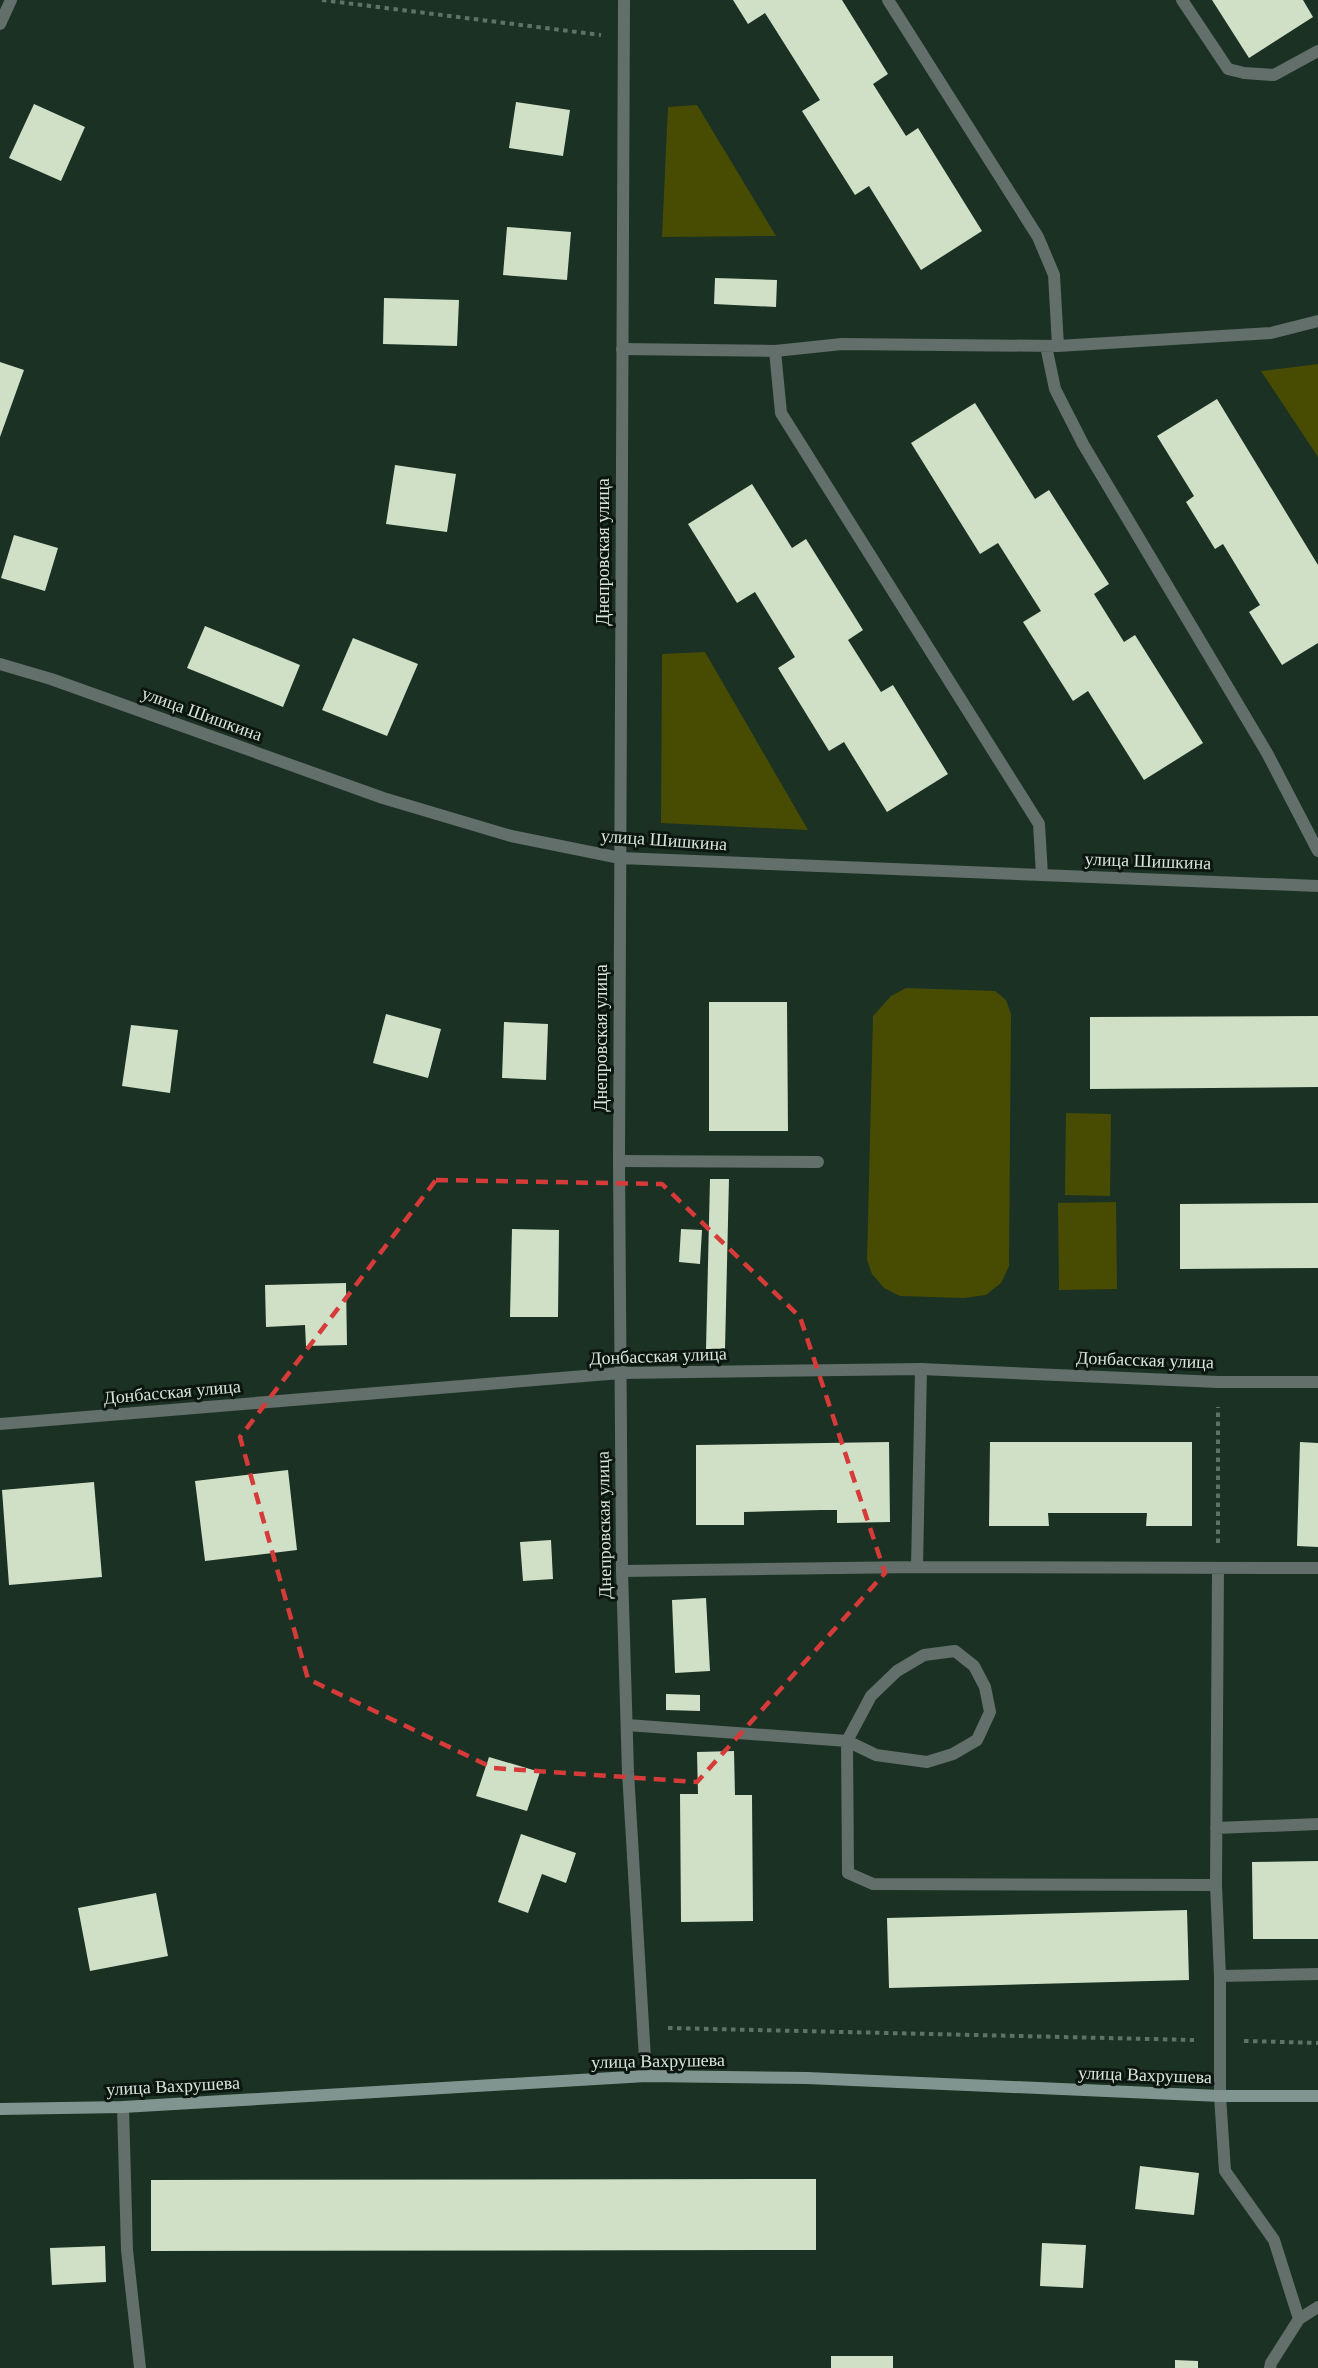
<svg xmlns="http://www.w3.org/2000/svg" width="1318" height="2368" font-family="'Times New Roman',serif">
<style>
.green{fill:#484c02}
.building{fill:#cfe0c7}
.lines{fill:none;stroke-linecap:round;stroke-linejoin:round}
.path{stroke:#5f7265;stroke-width:4;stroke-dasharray:4.5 4.5;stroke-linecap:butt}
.lane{stroke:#626f6b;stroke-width:12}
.street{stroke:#626f6b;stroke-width:12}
.secondary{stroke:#80958f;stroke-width:12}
.marked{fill:none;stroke:#d63b3a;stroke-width:4.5;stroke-dasharray:12 8;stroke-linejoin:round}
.labels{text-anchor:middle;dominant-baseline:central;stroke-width:6;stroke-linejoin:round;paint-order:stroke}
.street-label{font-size:18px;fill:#d7e5db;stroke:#0c1610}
</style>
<rect width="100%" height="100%" fill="#1b3123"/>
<path class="green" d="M697,105L776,236L662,237L668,107Z
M1318,364V457L1261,371Z
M705,652L808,830L661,823L662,654Z
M906,988L995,991L1006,1000L1011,1014L1009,1266L1001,1283L986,1295L964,1298L900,1296L884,1288L872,1274L867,1260L873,1016L891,996Z
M1066,1113L1111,1114L1110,1196L1065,1195Z
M1116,1202L1117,1289L1059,1290L1058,1203Z"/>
<path class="building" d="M733,0H842L888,74L873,84L906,136L918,128L982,231L921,270L869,186L855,195L802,111L820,100L765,13L748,24Z
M1212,0H1303L1313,17L1249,58Z
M516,102L570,110L563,156L509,148Z
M34,104L85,127L61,181L9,158Z
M507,227L571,232L567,280L503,275Z
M715,278L777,280L776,307L714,304Z
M384,298L459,300L457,346L383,344Z
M0,362L24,370L0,437Z
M1217,399L1318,565V643L1282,665L1249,612L1260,605L1223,544L1215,549L1186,502L1194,496L1157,436Z
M975,403L1035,499L1049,490L1109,584L1094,594L1124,642L1135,635L1203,743L1144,780L1088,691L1073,701L1023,622L1041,611L998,543L980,554L911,443Z
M395,465L456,474L447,532L386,524Z
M752,484L792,548L806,539L863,630L848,640L881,692L893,685L948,774L887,812L844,742L829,751L778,668L795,657L755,592L737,603L688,524Z
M14,535L58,548L45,591L1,578Z
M205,626L300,665L283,707L187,668Z
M353,638L418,664L387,736L322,710Z
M709,1002H787L788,1131H709Z
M386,1014L441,1029L428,1078L373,1063Z
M1318,1016V1087L1090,1089V1017Z
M504,1022L548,1024L546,1080L502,1078Z
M131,1025L178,1030L170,1093L122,1086Z
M710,1179H729L725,1349H706Z
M1318,1203V1268L1180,1269V1204Z
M512,1229L559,1230L558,1317H510Z
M681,1229L702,1230L700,1264L679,1262Z
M346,1283L347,1345L306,1346L305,1325L266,1327L265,1285Z
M889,1442L890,1522L837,1523V1510H821L744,1512V1525H696V1445Z
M990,1442H1192V1526H1146L1147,1513H1048L1049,1526H989Z
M1300,1442L1318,1443V1547L1297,1546Z
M288,1470L297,1550L205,1561L195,1481Z
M94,1482L102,1577L9,1585L2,1490Z
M551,1540L553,1579L523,1581L520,1542Z
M706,1598L710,1671L675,1673L672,1600Z
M666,1694L700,1695V1711L666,1710Z
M734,1751L735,1795H752L753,1921L681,1922L680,1794H698L697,1752Z
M489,1757L540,1772L527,1811L476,1796Z
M521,1834L576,1853L566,1883L542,1874L528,1913L498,1902Z
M1318,1861V1939H1253L1252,1862Z
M156,1893L168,1956L90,1971L78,1908Z
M1187,1910L1189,1980L889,1988L887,1918Z
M1140,2166L1199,2173L1194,2215L1135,2209Z
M816,2179V2250L151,2251V2180Z
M1042,2243L1086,2245L1083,2288L1040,2286Z
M105,2246L106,2282L52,2285L50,2248Z
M831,2356H893V2368H831Z
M1175,2360L1198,2361V2368H1175Z"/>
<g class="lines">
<path class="path" d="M322,0L601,35
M1218,1543V1407
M668,2028L1194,2040
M1244,2041L1318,2043"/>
<path class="lane" d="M888,0L1038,237L1054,275L1058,346
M1182,0L1228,69L1244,73L1274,75L1318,51
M0,24L11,0
M1046,346L1055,389L1083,444L1267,753L1318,851
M622,349L775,351L842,344L1058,346L1271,333L1318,321
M775,351L781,413L1039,824L1042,875
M619,1161L818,1162
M917,1567L1318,1568
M622,1571L917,1567L921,1369
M955,1651L974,1666L985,1687L990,1712L977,1740L953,1754L927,1762L876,1755L847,1741L871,1696L897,1671L924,1655Z
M627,1725L847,1741L848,1873L873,1884L1216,1885L1220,1976V2096L1225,2171L1274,2240L1299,2319
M1216,1828L1318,1824
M1216,1885L1218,1568
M1220,1976L1318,1974
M123,2107L127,2250L140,2368
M1270,2368L1271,2363L1299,2319L1318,2307"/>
<path class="street" d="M624,0L619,1161L622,1571L628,1772L646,2076
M0,664L51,679L383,798L511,836L620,858L1318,886
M0,1424L621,1373L921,1369L1218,1382H1318"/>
<path class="secondary" d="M0,2109L123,2107L646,2076L807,2078L1220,2096H1318"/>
</g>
<path class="marked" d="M436,1180L662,1184L800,1317L885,1573L697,1782L493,1768L308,1679L240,1437Z"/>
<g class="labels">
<g class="street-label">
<text transform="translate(603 552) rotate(-90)">Днепровская улица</text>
<text transform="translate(202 714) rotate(20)">улица Шишкина</text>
<text transform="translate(664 840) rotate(4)">улица Шишкина</text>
<text transform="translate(1148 861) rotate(2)">улица Шишкина</text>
<text transform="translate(601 1038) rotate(-90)">Днепровская улица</text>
<text transform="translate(658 1356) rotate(-2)">Донбасская улица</text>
<text transform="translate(1145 1360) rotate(2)">Донбасская улица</text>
<text transform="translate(172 1392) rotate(-5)">Донбасская улица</text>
<text transform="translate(604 1525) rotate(-91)">Днепровская улица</text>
<text transform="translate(658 2061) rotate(-1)">улица Вахрушева</text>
<text transform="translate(1145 2075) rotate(2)">улица Вахрушева</text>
<text transform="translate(173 2086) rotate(-3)">улица Вахрушева</text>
</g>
</g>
</svg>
